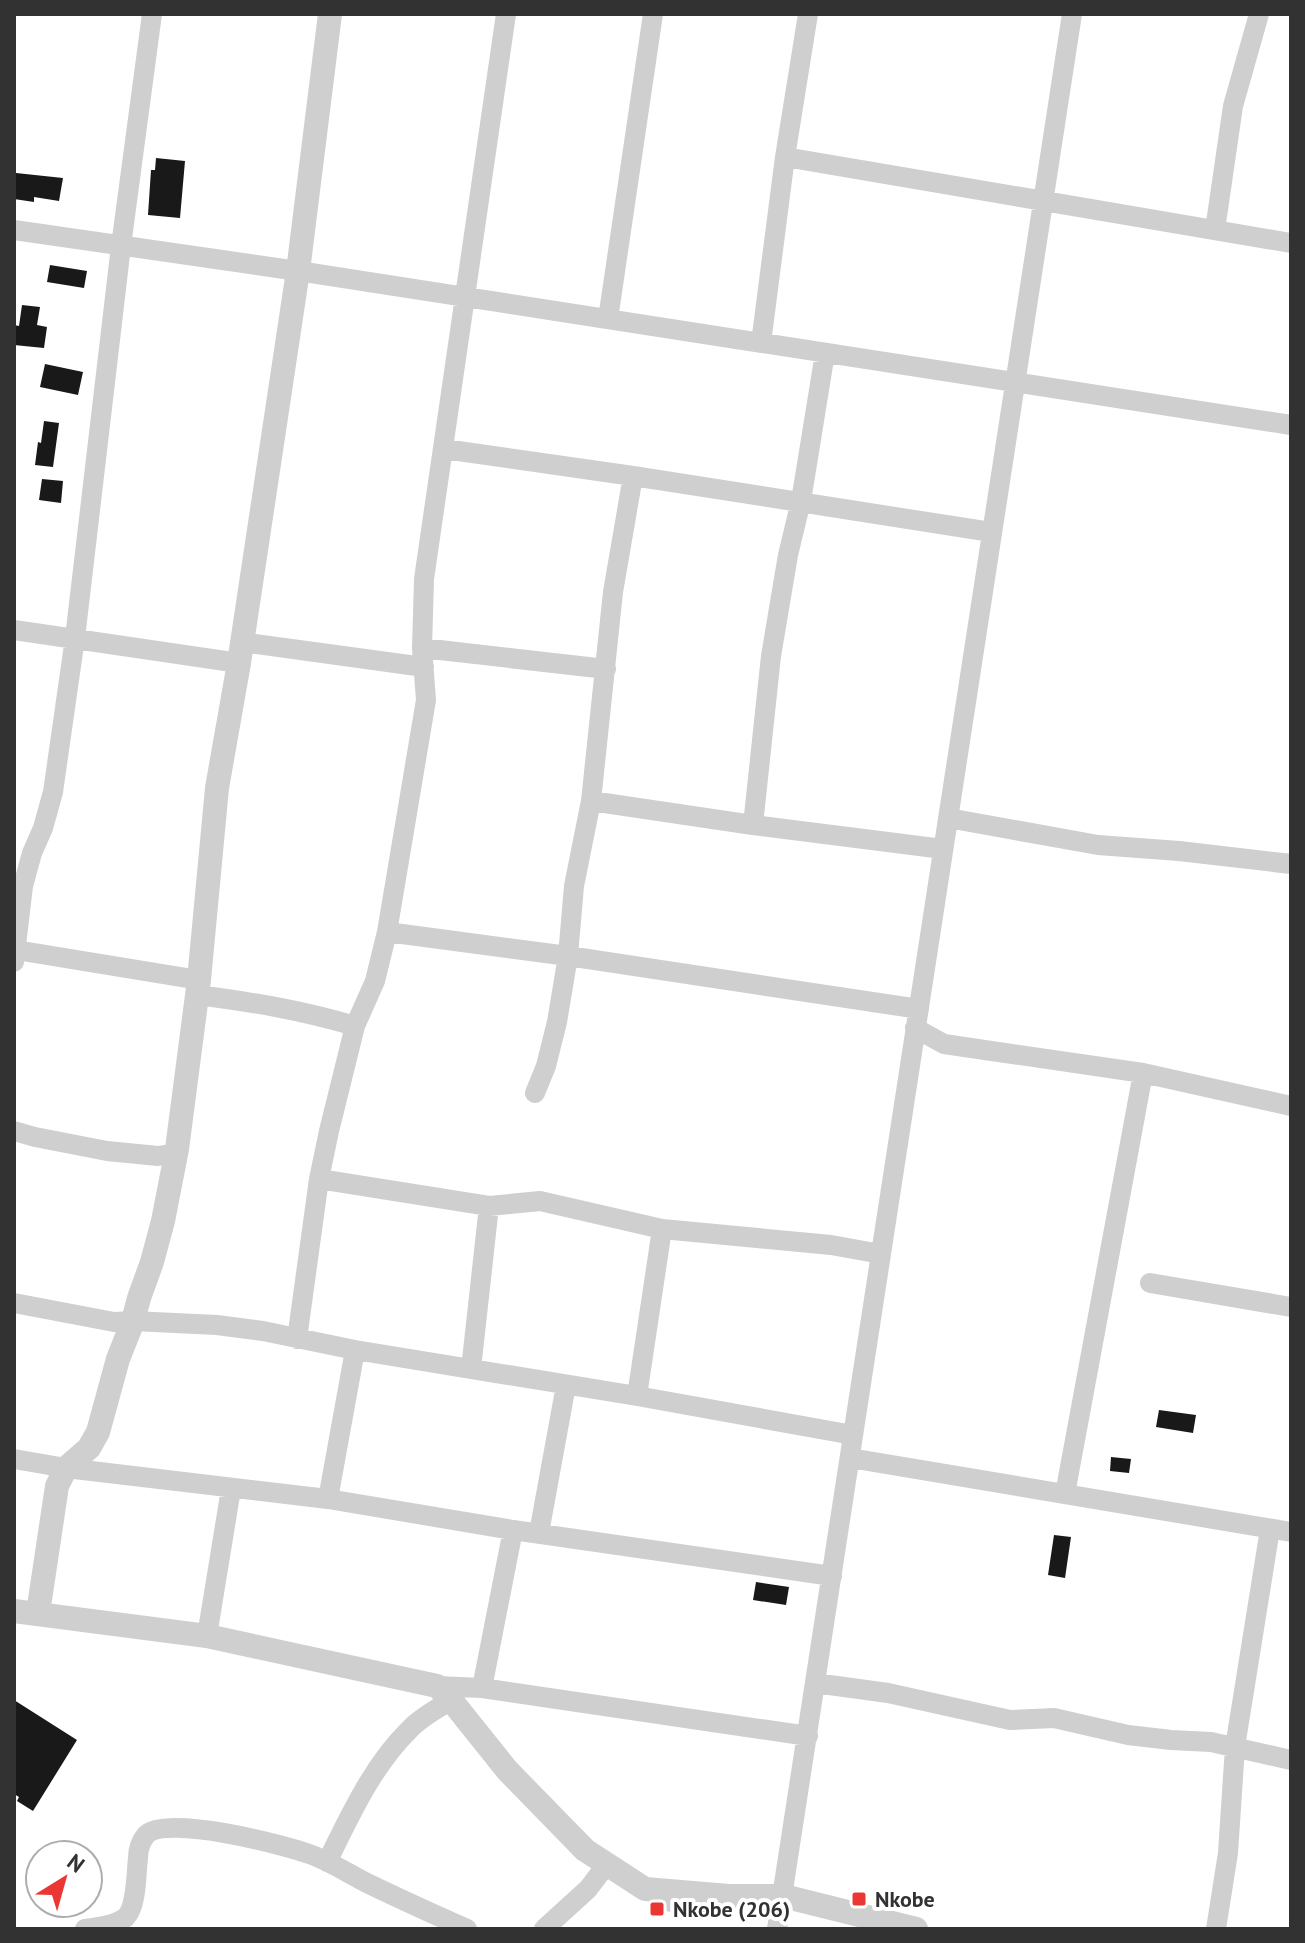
<svg xmlns="http://www.w3.org/2000/svg" width="1305" height="1943" font-family="'PT Sans',sans-serif">
<style>
.building{fill:#191919}
.lines{fill:none;stroke-linecap:round;stroke-linejoin:round}
.service{stroke:#cfcfcf;stroke-width:10}
.minor{stroke:#cfcfcf;stroke-width:20}
.tertiary{stroke:#cfcfcf;stroke-width:24}
.poi-dot{fill:#ea3734;stroke:#fff;stroke-width:3}
.labels{text-anchor:middle;dominant-baseline:central;stroke-width:8;stroke-linejoin:round;paint-order:stroke}
.poi-label{font-size:22px;font-weight:bold;fill:#323232;stroke:#fff;text-anchor:start}
</style>
<rect width="100%" height="100%" fill="#fff"/>
<path class="building" d="M156,158L185,161L180,218L148,215L151,170H155Z
M16,173L63,178L59,201L34,197V202L14,199Z
M50,265L87,271L84,288L47,282Z
M22,305L40,307L37,325L47,327L44,348L14,345V325L19,326Z
M45,364L83,372L78,395L40,387Z
M44,421L59,423L53,467L35,465L38,442L41,443Z
M42,479L63,481L61,503L39,500Z
M1159,1410L1196,1415L1193,1433L1156,1427Z
M1111,1457L1131,1459L1129,1473L1110,1471Z
M1054,1535L1071,1537L1065,1578L1048,1575Z
M756,1582L789,1587L786,1605L753,1600Z
M14,1700L77,1740L33,1811L17,1801L19,1797L14,1794Z"/>
<g class="lines">
<path class="service" d="M648,1894C667,1913 696,1912 718,1901"/>
<path class="minor" d="M506,14L424,579L422,648L426,700L387,932L568,956L919,1009
M785,157L1291,243
M14,230L298,271L1291,425
M1215,230L1233,106L1259,14
M608,319L653,14
M761,343L785,157L808,14
M444,449L633,476L991,532
M14,630L239,663
M241,642L424,667
M422,648L606,669
M591,801L753,825L943,849
M948,818L1098,845L1179,851L1291,864
M753,825L771,656L788,555L801,501L825,353
M16,950L199,980
M14,962L23,886L32,853L43,828L53,792L75,638L121,246L152,14
M197,995C252,1002 301,1010 355,1026
M915,1028L944,1044L1143,1073L1291,1106
M535,1093L546,1066L557,1022L568,956L574,886L591,801L613,592L633,476
M14,1131L35,1137L107,1151L158,1156L170,1154L177,1149
M319,1179L489,1206L540,1201L662,1229L831,1245L881,1254
M1150,1283L1291,1307
M14,1303L114,1322L133,1321L217,1325L263,1331L355,1350L637,1396L853,1435
M297,1339L319,1179L329,1131L355,1026L375,981L387,932
M471,1369L489,1206
M637,1396L662,1229
M850,1458L1291,1532
M14,1459L66,1468L328,1499L513,1530L832,1576
M1065,1494L1143,1073
M328,1499L355,1350
M539,1533L566,1385
M207,1636L231,1489
M815,1683L888,1693L1010,1720L1054,1718L1128,1735L1171,1740L1211,1742L1291,1760
M437,1686L482,1688L808,1736
M482,1688L513,1530
M327,1862C350,1816 372,1766 410,1729C421,1717 437,1709 451,1700
M85,1929C98,1927 116,1926 126,1917C137,1906 136,1873 138,1858C138,1850 141,1841 146,1835C165,1814 286,1845 312,1855C331,1862 349,1874 367,1883C400,1899 433,1914 467,1929
M544,1929L588,1889L607,1864
M777,1929L1072,14
M1216,1929L1228,1853L1235,1747L1270,1529"/>
<path class="tertiary" d="M14,1611L207,1636L437,1686L451,1700L507,1770L585,1850L645,1889L729,1896H783L916,1929
M38,1613L57,1486L66,1468L89,1448L98,1432L118,1359L133,1321L139,1298L152,1262L163,1221L177,1149L199,980L217,788L239,663L298,271L330,14"/>
</g>
<g class="poi-dot">
<rect x="851" y="1891" width="16" height="16" rx="4"/>
<rect x="649" y="1901" width="16" height="16" rx="4"/>
</g>
<g class="labels">
<g class="poi-label">
<text x="875" y="1899">Nkobe</text>
<text x="673" y="1909">Nkobe (206)</text>
</g>
</g>
<rect width="1305" height="1943" fill="none" stroke="#323232" stroke-width="32"/>
<g transform="translate(64 1879) rotate(37)"><circle r="38" fill="#ffffff" stroke="#adadad" stroke-width="2"/>
<path d="M0-6L14 30L0 20L-14 30Z" fill="#ea3734"/>
<text y="-12" font-size="22" font-weight="bold" text-anchor="middle" fill="#323232">N</text>
</g>
</svg>
